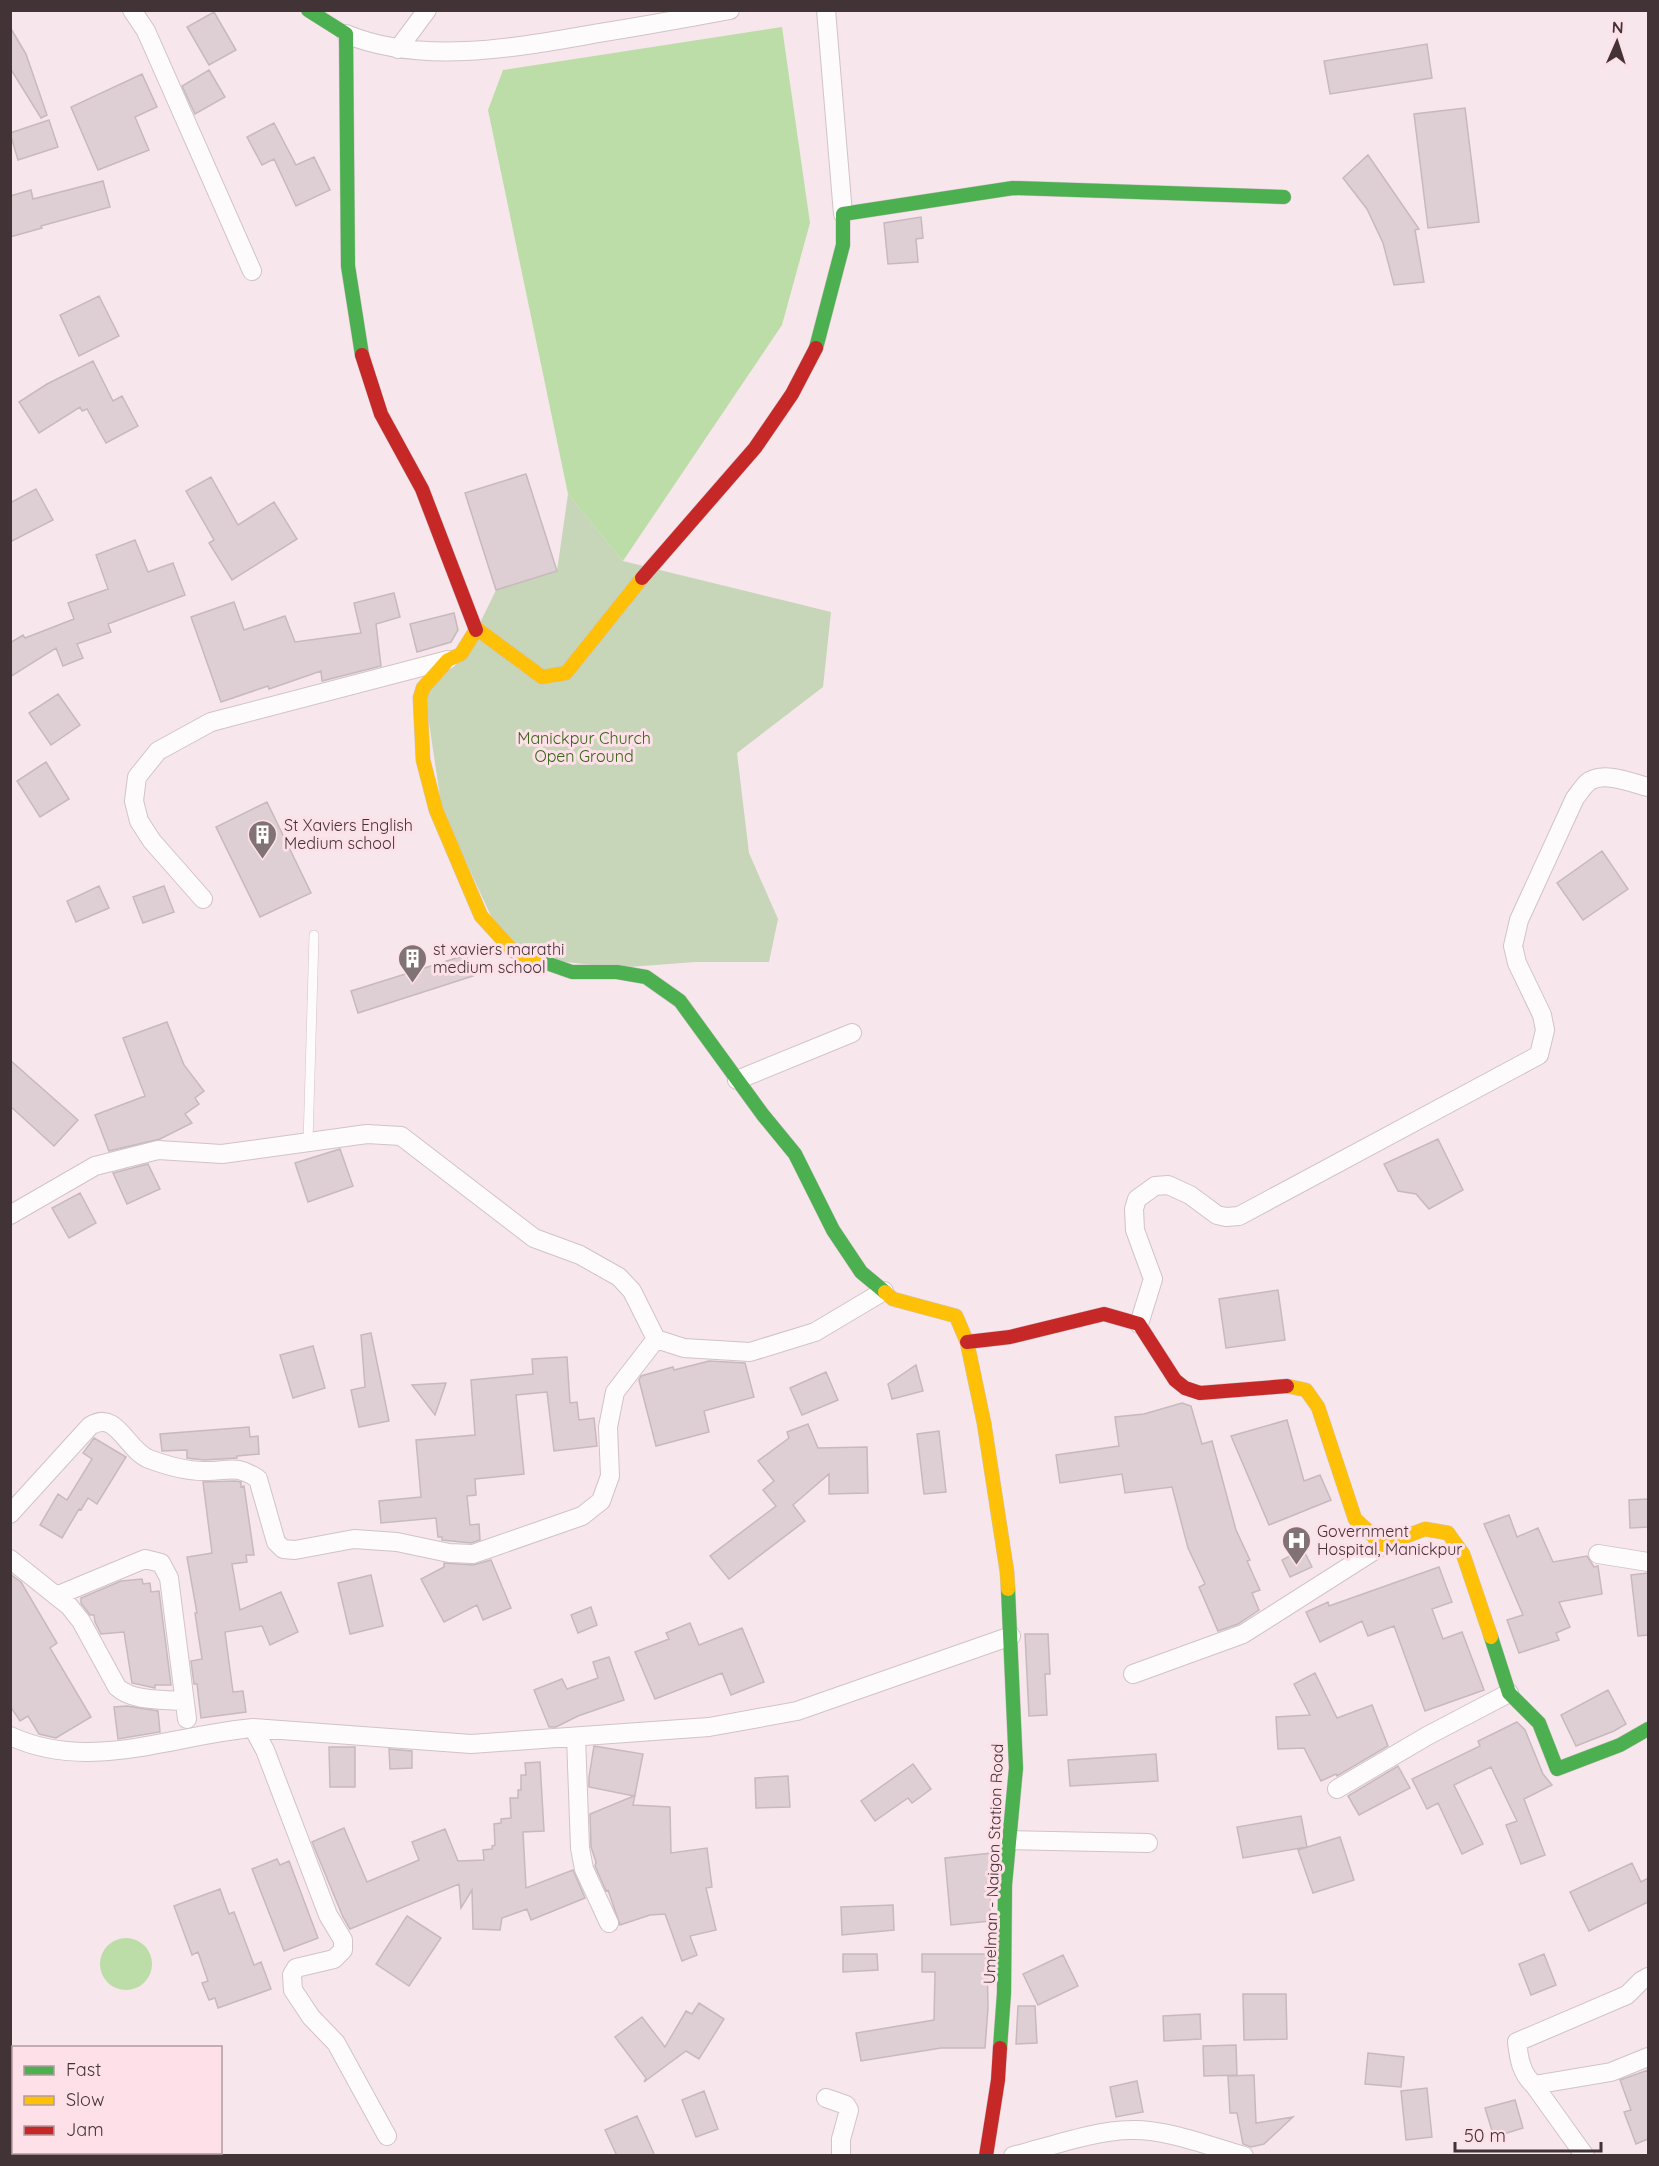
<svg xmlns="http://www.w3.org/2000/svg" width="1659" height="2166" font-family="Quicksand,sans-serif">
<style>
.green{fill:#c7d5b8}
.water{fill:#bcdda7}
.building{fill:#ddcfd4;stroke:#c7b9bd;stroke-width:1.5}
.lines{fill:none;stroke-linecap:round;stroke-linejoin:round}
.lane-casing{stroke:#d1c3c7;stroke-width:10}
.street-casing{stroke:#d1c3c7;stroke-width:20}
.fast-casing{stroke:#d1c3c7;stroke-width:15}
.slow-casing{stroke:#d1c3c7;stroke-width:15}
.jam-casing{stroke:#d1c3c7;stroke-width:15}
.lane{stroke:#fefbfc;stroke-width:9}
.street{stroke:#fefbfc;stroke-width:18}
.fast{stroke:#4caf50;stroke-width:14}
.slow{stroke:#ffc107;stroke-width:14}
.jam{stroke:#c62828;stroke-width:14}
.labels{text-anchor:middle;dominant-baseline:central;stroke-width:6;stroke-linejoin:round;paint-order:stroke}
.park-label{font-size:16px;fill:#356615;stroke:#fee0e8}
.poi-label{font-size:16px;fill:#423337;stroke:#fee0e8;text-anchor:start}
.street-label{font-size:16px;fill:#423337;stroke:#fee0e8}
</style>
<rect width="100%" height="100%" fill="#f7e7ec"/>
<path class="green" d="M568,494L623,561L831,612L823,687L737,753L749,853L778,919L769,962H695L616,968L509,955L442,810L424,689L477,629L496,590L557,571Z"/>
<path class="water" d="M782,27L810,223L782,325L623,561L568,494L488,110L503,70Z
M100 1964a26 26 0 1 1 52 0a26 26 0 1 1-52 0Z"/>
<path class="building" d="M214,12L236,50L209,65L187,27Z
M10,27L26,54L47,115L41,118L10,68Z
M1427,44L1432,78L1330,94L1324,61Z
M209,70L225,97L195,114L182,86Z
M142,74L157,107L135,117L149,150L98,170L71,107Z
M1465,108L1479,222L1428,228L1414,114Z
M49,120L58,147L18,160L10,133Z
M274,123L296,165L314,157L330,190L296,206L274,159L262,165L247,137Z
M1368,155L1419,229L1415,230L1424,282L1394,285L1383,243L1367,209L1343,178Z
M103,181L110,207L41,226L42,228L10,237V196L31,190L33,199Z
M921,217L923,238L916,239L918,262L888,264L884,223Z
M99,296L119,336L79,356L60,315Z
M93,361L113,401L122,396L138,426L106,443L87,409L82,411L80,407L39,433L19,402L47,384Z
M526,474L557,571L496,590L465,493Z
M211,477L238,525L274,502L297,539L232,580L209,543L214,540L186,491Z
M36,489L53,520L10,542V503Z
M135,540L148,572L173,563L185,595L108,624L111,632L77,644L83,658L63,666L56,648L10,677V643L23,635L25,638L74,619L68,603L108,589L96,555Z
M394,593L400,617L376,624L381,666L322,681L321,671L269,689L268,686L221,702L191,617L234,602L244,630L285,616L295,642L361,633L354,603Z
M454,613L458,630L451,642L417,652L410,624Z
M58,694L80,725L51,745L29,713Z
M46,762L69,799L40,817L17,781Z
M267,802L311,893L260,917L216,827Z
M1602,851L1628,889L1583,920L1557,883Z
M99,886L109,908L76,922L67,901Z
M164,886L174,912L143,923L133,897Z
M466,955L473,976L358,1013L351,991Z
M167,1022L184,1065L204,1091L195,1098L199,1104L185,1114L192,1123L160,1139L109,1151L95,1115L145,1096L123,1038Z
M10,1060L78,1120L54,1146L10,1106Z
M1438,1139L1463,1190L1429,1209L1416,1194L1398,1191L1384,1164Z
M340,1149L353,1186L308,1202L295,1163Z
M148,1164L160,1189L127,1204L113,1173Z
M80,1193L96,1223L69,1238L52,1208Z
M1278,1290L1285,1340L1226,1348L1219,1299Z
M371,1333L389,1421L359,1427L351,1390L365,1387L361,1335Z
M313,1346L325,1388L293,1398L280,1355Z
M567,1357L570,1403L577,1402L579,1420L594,1418L597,1446L554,1451L547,1392L516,1395L524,1474L475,1479L476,1495L467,1496L470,1525L479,1524L480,1540L471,1543L442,1540V1537H438L436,1518L381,1523L379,1501L421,1497L416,1440L475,1435L471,1380L533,1374L532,1359Z
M709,1361L745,1363L754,1397L704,1411L709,1432L656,1446L639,1380L641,1376L673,1367L674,1370Z
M916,1365L923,1391L892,1399L888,1384Z
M826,1372L838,1400L802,1415L790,1388Z
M446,1383L435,1415L412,1385Z
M1182,1403L1191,1406L1202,1444L1212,1441L1236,1530L1250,1560L1247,1561L1260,1590L1252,1593L1259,1610L1238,1624L1218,1631L1199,1587L1205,1584L1188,1548L1172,1487L1125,1493L1122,1474L1060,1483L1056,1455L1119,1446L1115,1417L1144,1414Z
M1287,1420L1304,1481L1320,1475L1331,1500L1269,1525L1231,1436Z
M808,1424L818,1448L867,1447L868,1493L829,1494V1474L793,1505L805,1521L729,1579L710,1556L776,1506L763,1490L774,1481L758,1461L789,1438L787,1432Z
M249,1427L250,1437L258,1436L259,1454L237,1456V1458L204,1460L187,1458V1450L162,1451L160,1434Z
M939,1431L946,1492L924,1494L917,1434Z
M94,1438L126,1457L97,1504L88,1498L81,1510L79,1509L62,1538L40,1525L58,1494L67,1500L92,1459L83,1453Z
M235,1481L241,1482V1487L244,1486L254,1555H246L247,1562L232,1564L240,1610L281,1592L298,1632L270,1645L262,1626L225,1632L233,1692L243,1691L246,1712L201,1718L197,1684H194L191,1661L202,1659L195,1613H197L187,1557L212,1553L203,1482Z
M1648,1499V1527L1630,1528L1629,1500Z
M1509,1515L1517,1537L1538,1528L1553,1562L1587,1556L1594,1567L1598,1566L1602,1594L1559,1602L1570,1627L1556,1633L1559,1640L1519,1653L1507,1620L1523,1615L1484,1524Z
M1303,1549L1312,1567L1290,1577L1282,1560Z
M491,1560L511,1608L483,1620L477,1605L444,1622L421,1579L444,1567V1563L473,1565Z
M1439,1567L1452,1602L1432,1609L1443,1639L1462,1632L1484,1690L1425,1711L1394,1626L1368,1636L1362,1621L1320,1642L1306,1612L1328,1602L1329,1606Z
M1648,1573V1635L1638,1636L1631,1575Z
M10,1574L21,1582L57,1643L50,1648L91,1717L56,1738L39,1734L28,1716L20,1721L10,1706Z
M371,1575L383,1626L350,1634L338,1583Z
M142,1579L143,1584L150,1583L151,1592L159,1591L171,1685H155V1688L132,1683L124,1632L101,1634L95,1622L94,1615H90L81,1603V1598L121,1581Z
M591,1607L597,1625L578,1633L571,1615Z
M690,1623L699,1645L742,1628L764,1682L731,1695L722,1673L655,1699L635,1652L669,1639L666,1633Z
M1025,1634H1048L1050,1674H1045L1047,1715L1029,1716Z
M609,1657L624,1700L578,1716L556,1727H549L534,1690L562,1679L567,1689L598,1678L593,1662Z
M1315,1673L1337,1718L1372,1705L1388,1746L1337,1776L1336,1774L1321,1781L1304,1748L1278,1749L1276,1717L1310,1715L1294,1684Z
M1608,1690L1626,1724L1614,1731L1576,1746L1561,1715Z
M127,1706L158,1711L160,1732L118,1739L114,1707Z
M1517,1722L1525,1730L1543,1774L1552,1785L1524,1799L1545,1855L1521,1864L1506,1825L1517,1821L1491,1767L1454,1785L1483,1844L1462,1854L1438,1803L1427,1809L1412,1779L1480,1746L1478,1741Z
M594,1746L643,1754L633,1805L670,1807L671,1853L707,1848L712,1887L706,1888L716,1930L690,1936L697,1955L682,1961L665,1914L650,1915L620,1925L608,1890L606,1891L595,1866L596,1862L591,1847L590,1814L634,1796L589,1787V1777Z
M329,1747H355V1787H330Z
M389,1749L412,1751V1768L390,1769Z
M1156,1754L1158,1781L1070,1786L1068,1760Z
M540,1762L544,1831L523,1832L526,1888L573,1870L585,1898L531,1920L527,1909L502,1918L500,1930L473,1929L472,1890L461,1908L459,1884L350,1929L343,1917L312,1842L344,1828L367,1882L419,1860L412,1842L445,1829L458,1861L484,1860L483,1850L492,1849V1846L495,1845L494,1824L501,1823V1819L511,1818L510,1798H518V1790H521V1775H526L525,1763Z
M913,1764L931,1789L912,1803L908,1798L875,1821L861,1801Z
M1398,1766L1410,1788L1359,1815L1348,1796Z
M788,1776L790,1807L756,1808L755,1778Z
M1301,1816L1307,1847L1243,1858L1237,1827Z
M1340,1837L1354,1880L1313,1893L1298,1850Z
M991,1853L990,1921L951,1925L945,1858Z
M277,1859L280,1865L289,1861L318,1938L284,1951L252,1869Z
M1632,1863L1641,1882L1648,1878V1902L1589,1931L1570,1892Z
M220,1889L229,1914L234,1912L254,1965L261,1962L271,1989L218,2008L215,1998L209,2000L202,1983L208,1981L198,1952L192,1955L174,1906Z
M893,1905L894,1930L842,1935L841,1907Z
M407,1916L441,1938L409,1986L376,1964Z
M843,1954H877L878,1970L843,1972Z
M922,1954H987L988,2008L985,2048H941L861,2061L856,2033L934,2020L935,1972H922Z
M1544,1954L1556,1985L1531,1995L1519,1964Z
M1063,1955L1078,1986L1038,2005L1023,1974Z
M1243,1994H1286L1287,2039L1244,2040Z
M699,2003L724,2019L699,2059L686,2051L644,2082L646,2078L615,2037L642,2017L665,2047L686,2011L692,2014Z
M1018,2006H1035L1037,2043L1016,2044Z
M1200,2014L1201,2039L1164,2041L1163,2016Z
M1236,2045L1237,2075L1204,2076L1203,2046Z
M1368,2053L1404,2057L1401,2087L1365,2084Z
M1648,2070V2139L1636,2144L1624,2112L1631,2110L1620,2080Z
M1254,2075L1256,2123L1293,2117L1264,2144L1251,2147L1243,2144L1237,2113H1230L1228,2076Z
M1137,2081L1143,2112L1116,2117L1110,2087Z
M1427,2088L1432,2137L1406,2140L1401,2091Z
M704,2091L718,2129L696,2137L682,2100Z
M1515,2100L1523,2128L1494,2137L1485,2108Z
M637,2116L655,2156H617L605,2130Z"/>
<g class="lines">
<defs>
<path id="lane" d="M308,1143L314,935"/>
<path id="street" d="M132,10L146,31L252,271
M826,10L843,214
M346,34C423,66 519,47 599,33C643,26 687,18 730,10
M398,49L427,10
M203,899L152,841L139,821L134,801L137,777L158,751L211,722L448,660
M737,1080L852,1033
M10,1215L95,1166L158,1150L222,1154L367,1134L401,1136L534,1238L580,1255L619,1277L632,1291L656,1339L684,1348L750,1352L815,1332L884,1291
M1139,1324L1153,1279L1135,1230L1134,1209L1137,1199L1155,1186L1168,1185L1190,1195L1217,1215L1226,1217L1239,1216L1539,1055L1545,1030L1542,1015L1517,963L1513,946L1519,920L1575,798C1579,793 1583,787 1587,783C1603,770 1632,783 1648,787
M10,1514L90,1426C117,1409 126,1450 149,1459C165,1465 186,1471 204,1471C227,1472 235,1463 258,1479L276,1542L283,1549L295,1550L354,1539L397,1542L449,1553L473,1554L582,1516L601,1501L610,1476L608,1427L615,1392L656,1339
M1598,1554L1648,1562
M10,1559L69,1606L81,1621L117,1687C133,1702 163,1699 183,1701
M56,1596L145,1559L161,1563L169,1578L187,1719
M1133,1674L1243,1634L1383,1545
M253,1728L471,1744L709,1727L797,1711L1011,1636
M10,1736C90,1773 172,1735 253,1728L265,1750L328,1915L343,1940V1950L334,1959L296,1968L292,1975L293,1990L311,2017L336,2043L387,2136
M576,1737L580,1848L584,1869L609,1923
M1337,1789L1427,1736L1509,1693
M1009,1840L1148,1843
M1534,2085L1611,2072L1648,2057
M826,2098L846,2105L849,2110L841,2139V2156
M1013,2156C1048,2147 1096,2130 1131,2130C1167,2129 1209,2146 1244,2156
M1585,2156L1534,2085C1521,2073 1519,2059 1517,2042L1627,1995L1641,1981L1648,1977"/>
<path id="fast" d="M308,10L346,34L348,266L362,355
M816,348L843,245V214L1013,188L1284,197
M535,959L572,972H617L646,977L680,1001L763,1115L795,1154L833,1230L861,1272L885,1292
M1491,1637L1509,1693L1539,1723L1557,1769L1620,1745L1648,1729
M1000,2048L1004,1993L1005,1885L1016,1768L1008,1589"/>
<path id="slow" d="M477,629L542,677L566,673L642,578
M476,630L461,654L448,660L423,688L420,698L423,760L436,810L481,916L513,951L535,959
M885,1292L893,1299L956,1316L967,1342L984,1423L1007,1572L1008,1589
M1287,1386L1306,1390L1318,1407L1355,1519L1383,1545L1425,1529L1448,1533L1463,1554L1491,1637"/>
<path id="jam" d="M362,355L381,414L422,489L476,630
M642,578L755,448L792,394L816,348
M967,1342L1010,1337L1104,1314L1139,1324L1175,1380L1185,1388L1200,1393L1287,1386
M986,2156L998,2080L1000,2048"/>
</defs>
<use href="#lane" class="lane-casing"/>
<use href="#street" class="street-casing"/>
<use href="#fast" class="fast-casing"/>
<use href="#slow" class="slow-casing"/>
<use href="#jam" class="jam-casing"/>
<use href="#lane" class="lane"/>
<use href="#street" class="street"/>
<use href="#fast" class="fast"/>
<use href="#slow" class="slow"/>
<use href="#jam" class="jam"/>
</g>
<defs>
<symbol id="building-pin" viewBox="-11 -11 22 30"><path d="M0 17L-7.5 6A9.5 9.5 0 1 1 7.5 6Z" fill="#817276" stroke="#fee0e8"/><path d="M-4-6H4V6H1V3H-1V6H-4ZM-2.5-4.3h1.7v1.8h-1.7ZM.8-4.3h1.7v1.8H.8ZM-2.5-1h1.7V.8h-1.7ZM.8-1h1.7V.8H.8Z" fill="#fff"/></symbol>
<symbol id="hospital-pin" viewBox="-11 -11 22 30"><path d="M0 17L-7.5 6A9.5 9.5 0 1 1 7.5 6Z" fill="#817276" stroke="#fee0e8"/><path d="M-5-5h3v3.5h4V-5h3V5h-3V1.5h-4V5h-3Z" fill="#fff"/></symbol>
</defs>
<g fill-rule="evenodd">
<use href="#building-pin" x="246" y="818" width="33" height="45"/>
<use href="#building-pin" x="396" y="942" width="33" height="45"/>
<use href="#hospital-pin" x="1280" y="1524" width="33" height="45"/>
</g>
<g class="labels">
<g class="park-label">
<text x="584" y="738">Manickpur Church<tspan x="584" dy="18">Open Ground</tspan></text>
</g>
<g class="poi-label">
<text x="284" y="825">St Xaviers English<tspan x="284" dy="18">Medium school</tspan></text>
<text x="433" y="949">st xaviers marathi<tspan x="433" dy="18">medium school</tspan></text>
<text x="1317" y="1531">Government<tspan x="1317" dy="18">Hospital, Manickpur</tspan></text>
</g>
<g class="street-label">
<text transform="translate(993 1864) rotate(-88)">Umelman - Naigon Station Road</text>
</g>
</g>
<rect width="1659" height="2166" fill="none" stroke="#423337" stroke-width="24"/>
<rect x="12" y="2046" width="210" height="108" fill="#fee0e8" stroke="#b39ba1" stroke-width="1.5"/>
<rect x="24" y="2066" width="30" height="9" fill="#4caf50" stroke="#b39ba1" stroke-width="1.5"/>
<text x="66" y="2076" font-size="18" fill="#423337">Fast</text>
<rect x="24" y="2096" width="30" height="9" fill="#ffc107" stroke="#b39ba1" stroke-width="1.5"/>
<text x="66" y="2106" font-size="18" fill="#423337">Slow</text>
<rect x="24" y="2126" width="30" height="9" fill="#c62828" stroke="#b39ba1" stroke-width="1.5"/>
<text x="66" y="2136" font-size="18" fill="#423337">Jam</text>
<g transform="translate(1617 42) rotate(3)" stroke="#fee0e8" stroke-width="4.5" paint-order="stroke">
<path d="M0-4.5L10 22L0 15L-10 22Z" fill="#423337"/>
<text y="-9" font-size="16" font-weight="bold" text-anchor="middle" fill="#423337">N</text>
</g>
<path d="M1455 2142v9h146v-9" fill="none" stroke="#423337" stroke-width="3"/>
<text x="1464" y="2142" font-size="18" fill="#423337" stroke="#fee0e8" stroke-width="4.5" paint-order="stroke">50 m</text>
</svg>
